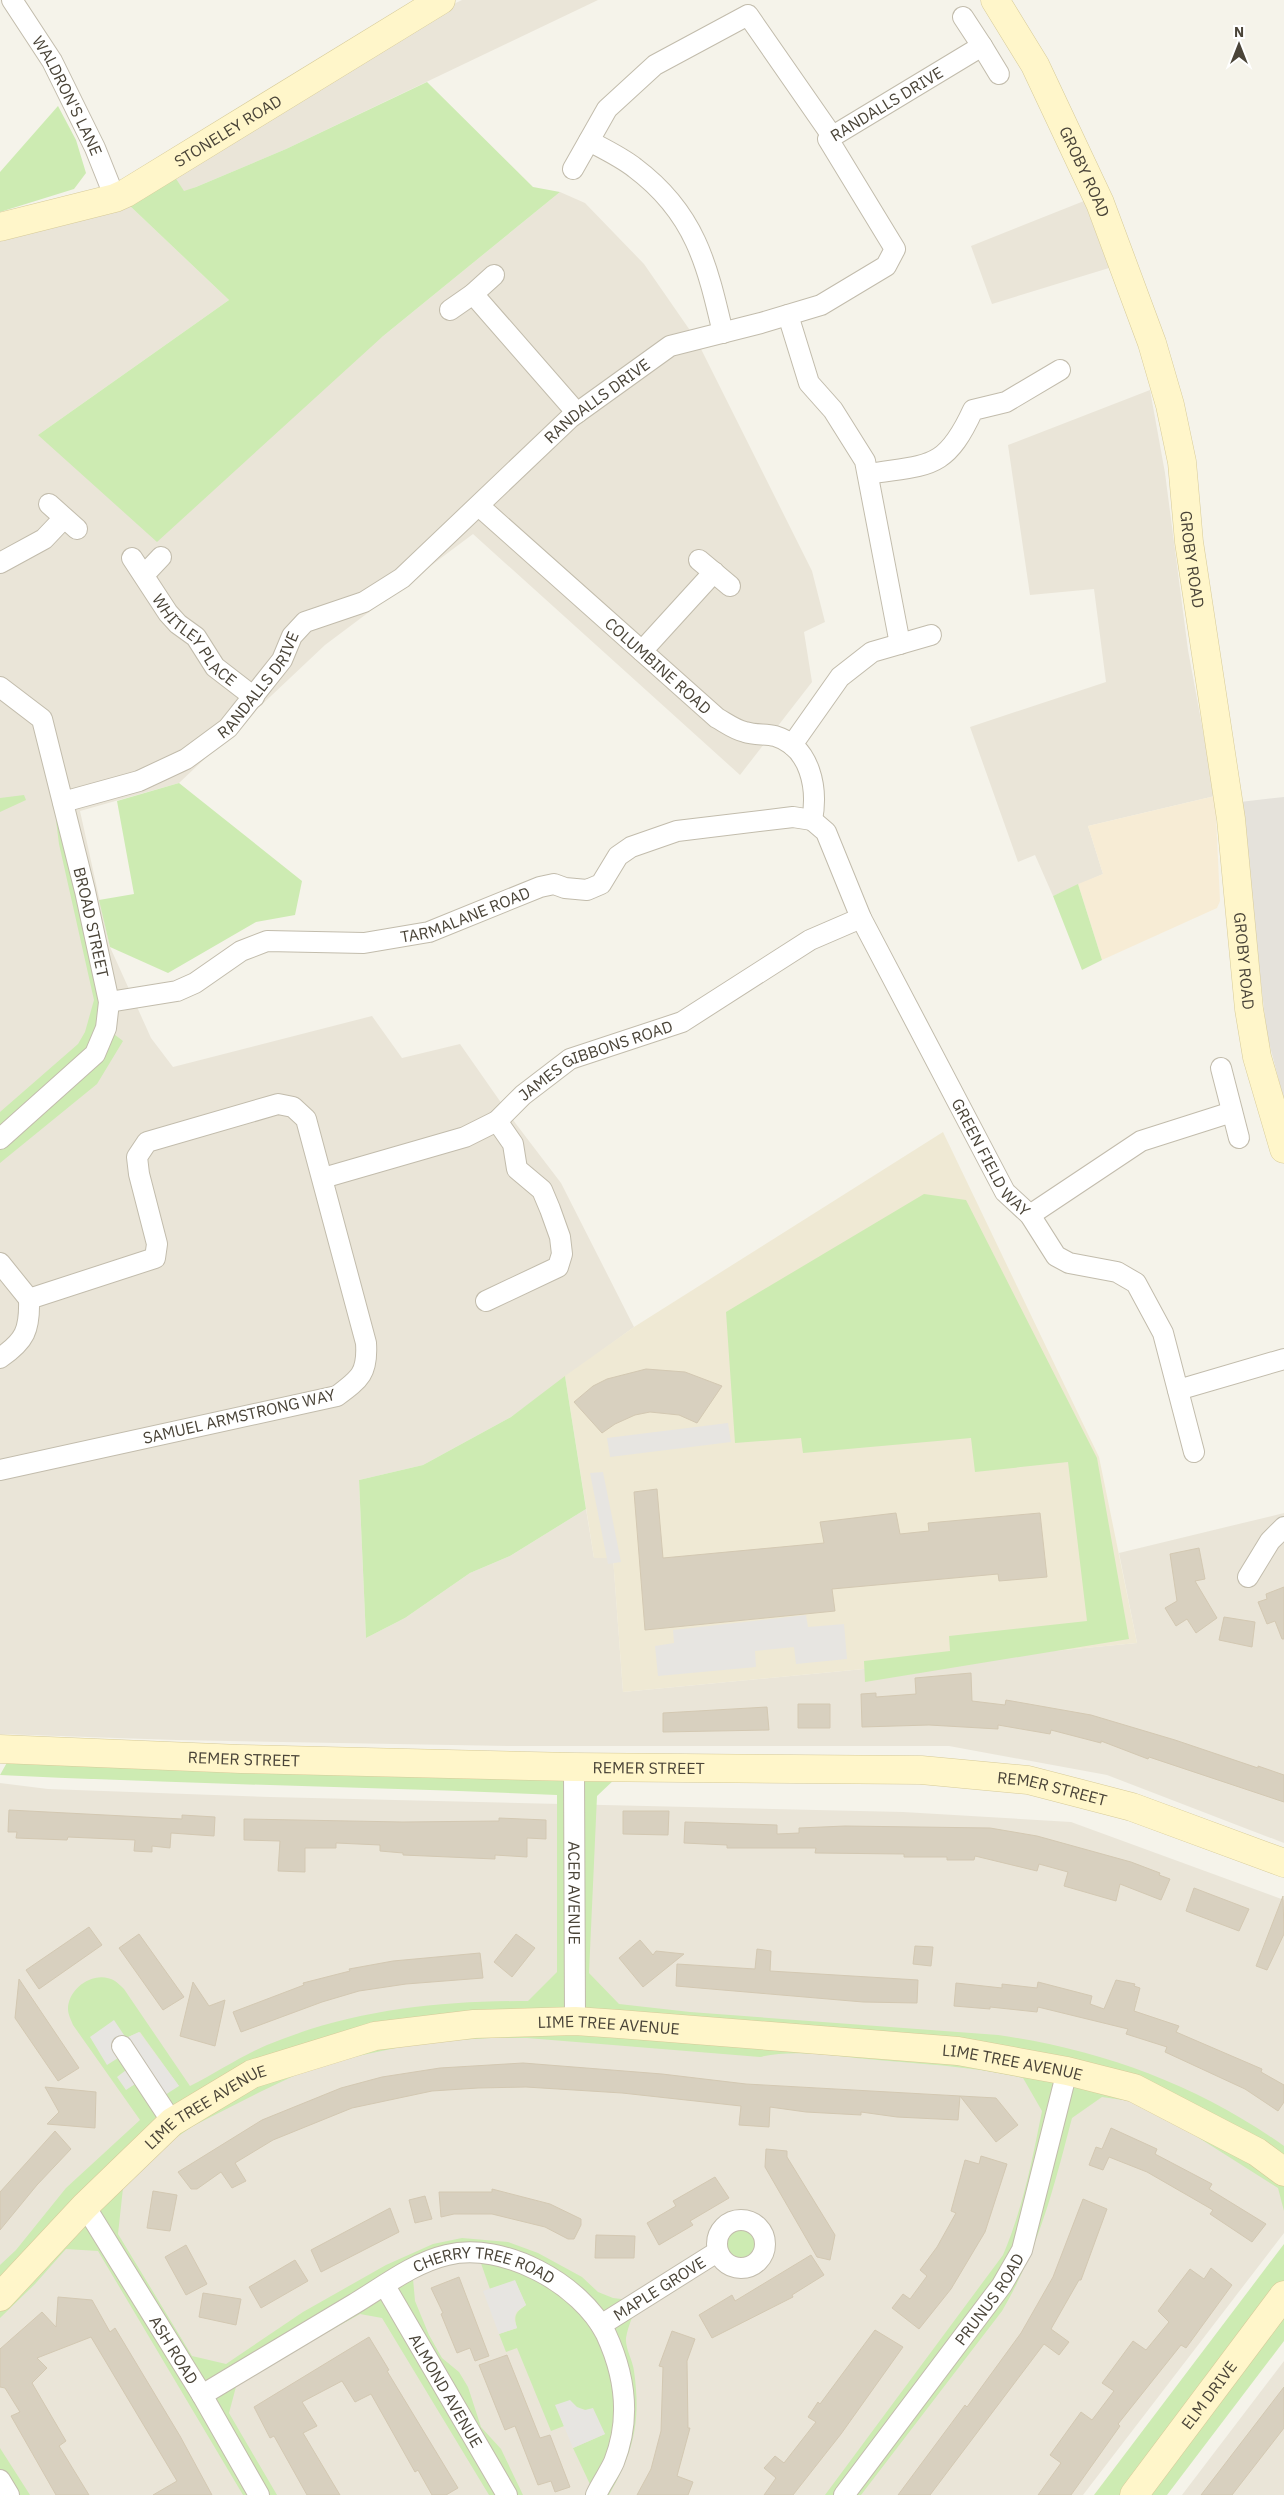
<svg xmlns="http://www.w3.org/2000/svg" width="1284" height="2495" font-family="'IBM Plex Sans',sans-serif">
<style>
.residential{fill:#eae5d8}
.commercial{fill:#f7ecd5}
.industrial{fill:#e5e2db}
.education{fill:#efe9d4}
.green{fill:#cdebb2;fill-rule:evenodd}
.parking{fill:#e7e5e1}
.building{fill:#d8d0bf;stroke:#d3c8b2}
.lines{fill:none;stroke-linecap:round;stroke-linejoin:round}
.street-casing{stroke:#c2bcac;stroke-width:22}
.secondary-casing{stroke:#d7cb99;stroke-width:29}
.street{stroke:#fff;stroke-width:20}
.secondary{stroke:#fff6ca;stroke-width:28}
.labels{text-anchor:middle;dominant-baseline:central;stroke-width:4.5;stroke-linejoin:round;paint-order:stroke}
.street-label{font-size:16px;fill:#4a4438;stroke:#fff}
</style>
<rect width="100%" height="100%" fill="#f5f3ea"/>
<path class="residential" d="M462,0H598L286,149L184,192L175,177L431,15Z
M560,192L585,203L644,264L696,339L812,571L825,622L804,632L812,682L740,775L473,534L325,645L179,783L80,811L110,947L151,1038L173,1067L372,1016L402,1058L460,1044L516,1124L561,1183L634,1327L511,1417L423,1465L359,1480L366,1638L405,1618L470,1573L510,1556L586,1509L594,1558L613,1557L623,1692L1137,1643L1119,1553L1284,1513V1843L1107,1775L949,1746H508L176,1740L0,1734V241L129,205L229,300L38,435L382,337Z
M1084,201L1109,268L992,304L971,246Z
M1150,390L1165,473L1188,650L1215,796L1088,826L1103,874L1053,896L1035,855L1018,862L970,727L1106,682L1094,589L1030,595L1008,445Z
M0,1783L48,1789L270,1797L903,1812L1071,1822L1284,1900V2233L1083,2495H0Z
M1284,2361V2495H1182Z"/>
<path class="commercial" d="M1215,796L1220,901L1217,908L1102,960L1078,884L1103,874L1088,826Z"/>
<path class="industrial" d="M1284,797V1100L1267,1035L1240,802Z"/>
<path class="education" d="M943,1132L1099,1457L1137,1643L623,1692L613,1558H594L565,1376L634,1327Z"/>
<path class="green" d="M427,82L533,187L560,192L382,337L157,542L38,435L229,300L129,205L175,177L184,191L196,187L286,149Z
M58,106L76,140L86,173L74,189L0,212V172Z
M179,783L302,881L295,915L256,922L168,973L110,947L99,900L134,894L117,801Z
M24,795L26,800L0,812V798Z
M67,819L106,1028L123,1041L97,1084L0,1163V1112L78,1044L85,1032L94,1000L59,844L56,820Z
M1078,884L1102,960L1082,970L1053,896Z
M924,1194L966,1200L1097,1458L1129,1639L865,1682L864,1661L950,1651L949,1636L1087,1621L1068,1462L975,1472L971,1438L803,1453L801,1438L735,1443L726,1312Z
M565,1376L586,1509L510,1556L470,1573L405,1618L366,1638L359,1480L423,1465L511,1417Z
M14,1750L616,1778L597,1796L589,1973L619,2004L690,2012L998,2035C1102,2050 1198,2085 1284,2146V2211L1278,2188L1188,2131L1130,2101L1102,2097L1072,2118C1054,2187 1039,2248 1002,2311L861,2495H825L1003,2255C1023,2208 1032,2161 1042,2111L1023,2078C972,2066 919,2064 867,2059C833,2056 794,2049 760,2057L527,2038H491L424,2042L339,2060L302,2072L262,2091L193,2126L161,2148L123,2188L118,2234L192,2356L226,2364L303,2312L386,2265L433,2244L462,2238L508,2242L538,2253L582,2277L598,2292L613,2298L638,2301C634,2313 628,2326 626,2338C625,2348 633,2361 634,2371C641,2421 634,2452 609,2495H595L573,2448L605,2434L585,2410L556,2405L564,2426L551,2431L517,2348L506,2352L499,2334L517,2328C513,2315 516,2312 526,2305L515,2281L490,2289L477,2252L448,2254L413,2279L415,2301L429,2335L442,2358L459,2372L468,2387L481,2427L501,2449L523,2495H489L382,2318L360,2314L237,2383L229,2413L277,2495H243L98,2251L66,2249L35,2284L0,2318V2265L16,2250L66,2188L140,2120L73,2025C71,2020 68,2014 68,2009C68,1988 95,1969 115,1981C118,1983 121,1986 124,1989L190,2086C216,2073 241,2056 267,2045C352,2010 437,2001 528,2001L557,1972V1795C371,1787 186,1784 0,1775ZM140,2032L179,2086L135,2084L125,2089L126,2038Z
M717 2244a24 24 0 1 1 48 0a24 24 0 1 1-48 0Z
M1284,2244V2341L1167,2495H1094Z
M0,2448L30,2495H0Z"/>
<path class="parking" d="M728,1423L731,1442L610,1457L607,1438Z
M603,1472L621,1562L608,1564L590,1473Z
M806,1615L808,1627L844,1624L847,1659L796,1664L794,1647L755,1651L756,1667L658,1676L655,1646L674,1643L673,1630Z
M114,2020L126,2038L139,2032L179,2086L151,2104L135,2084L126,2090L117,2077L134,2064L126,2053L107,2065L90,2037Z
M515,2280L526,2305L516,2312L514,2318L517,2328L499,2334L483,2291Z
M570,2400L577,2407L585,2410L593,2408L605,2434L573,2448L555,2405Z"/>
<path class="building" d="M646,1369L685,1372L722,1386L697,1423L679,1415L650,1412L635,1415L615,1424L602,1433L574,1402L593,1386L607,1379Z
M657,1489L663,1558L824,1543L820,1522L896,1513L900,1534L929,1531L928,1523L1040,1513L1047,1577L999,1581L998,1574L832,1589L835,1611L645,1630L634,1492Z
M1199,1548L1205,1579L1195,1581L1217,1618L1196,1633L1187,1619L1176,1626L1165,1608L1177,1601L1170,1554Z
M1284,1587V1639H1282L1275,1621L1267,1624L1258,1602L1267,1599L1266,1594Z
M1224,1617L1255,1622L1252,1647L1219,1640Z
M971,1673L972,1701L1005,1705L1006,1700L1091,1715L1175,1740L1258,1768V1766L1284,1775V1802L1149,1757L1148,1759L1101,1741V1743L1051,1730L1050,1734L998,1725V1729L929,1725L862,1727L861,1694L876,1693V1697L916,1694L915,1678Z
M798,1704H830V1728H798Z
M767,1707L769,1730L663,1732V1713Z
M9,1810L182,1819V1815L215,1817L214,1836L171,1833L170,1848L152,1846V1852L134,1851L135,1840L68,1837L67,1840L16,1838L17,1832H8Z
M623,1811H669L668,1835L623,1834Z
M499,1818L546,1820V1839L527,1838V1857L495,1855V1859L403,1855V1853L380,1851V1845L336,1843V1848H305V1872L278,1871L280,1841L244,1840V1819L403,1822L499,1821Z
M685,1822L777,1825V1834L799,1833V1828L845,1826L990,1828L1037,1836L1131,1862L1160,1873L1159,1875L1170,1879L1161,1900L1120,1884L1116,1901L1064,1886L1068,1872L1039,1864L1037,1871L975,1856L974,1860H947V1857H904V1854L815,1853L816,1848H727V1845L684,1843Z
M1194,1888L1249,1909L1239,1931L1186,1911Z
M1283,1896L1284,1934L1267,1970L1256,1966Z
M89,1927L102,1945L39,1989L26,1970Z
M139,1934L184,1997L163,2010L119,1948Z
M516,1934L535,1948L512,1977L494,1962Z
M640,1940L653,1955L656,1951L684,1954L643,1987L619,1958Z
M915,1946L933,1947L931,1966L913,1964Z
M757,1949L771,1951L770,1971L918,1980L917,2003L863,2002L676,1986L677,1964L755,1969Z
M480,1953L483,1978L406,1984L359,1991L322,2002L241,2032L233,2012L304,1985L303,1983L350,1971L349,1969L393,1961Z
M19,1979L79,2068L58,2081L15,2018Z
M1116,1980L1135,1984L1134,1986L1140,1988L1134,2011L1179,2026L1176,2032L1262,2069L1261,2072L1284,2085V2102L1278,2111L1245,2089L1165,2052L1167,2047L1126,2034L1128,2029L1038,2007L1037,2012L990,2007V2009L954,2006L956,1983L1002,1988V1984L1037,1988L1038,1982L1092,1996L1090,2004L1104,2009Z
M193,1982L209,2006L225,2000L215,2046L180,2036Z
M523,2063L662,2074L746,2084L996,2098L1018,2125L996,2142L960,2096L958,2120L897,2117L861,2112V2115L806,2112L770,2107L769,2127L739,2125L741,2106L622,2093L526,2087L478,2088L432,2091L352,2108L273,2140L235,2163L246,2181L232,2188L221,2172L197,2189H191L178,2172L262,2120L341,2088L382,2077L440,2068Z
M45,2087L96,2092L95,2128L47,2124L59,2112Z
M1111,2128L1157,2149L1155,2154L1212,2184L1209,2189L1266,2224L1252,2242L1210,2214L1213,2210L1147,2172L1109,2157L1103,2170L1089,2165L1096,2147L1102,2149Z
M55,2131L71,2149L37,2185L0,2230V2192Z
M766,2149L787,2151V2157L835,2235L830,2260L817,2257L765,2167Z
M981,2156L1007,2164L985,2232L951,2289L919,2329L892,2308L903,2294L910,2299L927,2276L920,2270L937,2247L956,2213L951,2211L965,2160L979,2164Z
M715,2177L729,2198L690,2221L693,2225L659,2245L647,2223L676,2206L673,2201Z
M492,2189L550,2204L581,2219V2225L574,2239H568L545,2227L492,2214H454L441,2217L439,2192H492Z
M153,2191L177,2195L170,2231L147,2228Z
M425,2196L432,2219L415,2223L409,2200Z
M1083,2199L1107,2209L1081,2280H1079L1051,2329L1069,2342L1059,2355L1044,2344L930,2495H898L965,2405L967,2407L1021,2333L1053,2277Z
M390,2208L399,2232L321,2272L311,2250Z
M596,2235L635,2236L634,2258H595Z
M186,2245L207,2284L186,2295L165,2257Z
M811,2255L824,2275L792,2295L793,2297L712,2338L699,2315L732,2295L735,2301Z
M295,2260L308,2281L261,2308L249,2287Z
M1211,2268L1232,2285L1186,2348L1181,2345L1118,2424L1120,2426L1071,2495H1038L1061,2463L1050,2455L1081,2412L1092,2420L1114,2391L1102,2383L1133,2341L1146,2350L1169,2322L1158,2311L1180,2282L1190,2269L1204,2279Z
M459,2277L489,2356L475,2361L470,2348L457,2353L441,2314L443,2313L431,2288Z
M203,2293L241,2299L236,2325L199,2317Z
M58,2297L92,2300L110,2332L115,2328L180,2436L212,2495H153L177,2481L91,2337L37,2358L47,2368L32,2383L66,2441L59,2446L89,2495H56L11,2416L20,2412L5,2388L0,2387V2349L42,2312L56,2327Z
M875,2330L903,2347L841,2434L793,2495H764L776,2478L764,2468L775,2456L784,2463L816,2422L808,2417L818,2402L820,2404Z
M672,2331L695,2339L687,2361L688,2428H690L677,2476L693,2482L688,2495H637L651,2469L661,2431L663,2367L659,2366Z
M369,2337L389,2370L387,2371L458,2488L446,2495H432L418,2470L415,2472L371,2394L355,2402L342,2381L302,2402L317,2426L303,2433L340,2495H307L274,2436L270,2438L254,2407Z
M507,2355L540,2438L550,2435L570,2487L555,2492L551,2481L538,2485L515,2426L505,2430L479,2365Z
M1284,2387V2428L1232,2495H1201Z"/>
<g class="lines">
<defs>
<g id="street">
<path id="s1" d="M12,0L52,61L95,148L115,198"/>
<path d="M982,46L999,74"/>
<path d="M589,141C604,149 621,157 635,168C695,213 707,264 723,333"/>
<path d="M573,169L607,109L655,65L748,15L832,136"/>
<path d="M473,294L577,413"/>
<path d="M450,310L473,294L494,275"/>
<path d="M788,315L809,383L833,410L865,461L900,644"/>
<path d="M868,474C929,464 945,471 973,410L1006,402L1060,370"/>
<path d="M49,504L77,529"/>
<path id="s2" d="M479,506L717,718C726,723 735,730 745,732C754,735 765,734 775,736C811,747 818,789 812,820"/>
<path id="s3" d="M132,558L168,613L178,624L196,637L215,667L254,697"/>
<path d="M699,560L730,586"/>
<path d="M0,563L44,539L64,518"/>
<path d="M144,575L161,557"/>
<path d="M642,651L714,572"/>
<path id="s4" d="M0,687L42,719L85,891L109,1002L106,1028L95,1054L0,1139"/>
<path d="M792,745L840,677L872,652L931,635"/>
<path id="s5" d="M63,802L139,781L186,759L228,728L282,660L292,636L305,622L364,602L402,578L570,418L670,346L761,323L821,305L886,266L895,249L828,139L982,46L963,17"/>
<path id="s6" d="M812,820L826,832L861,918L1005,1192L1030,1215L1056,1256L1069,1263L1117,1272L1136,1283L1163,1333L1194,1452"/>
<path id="s7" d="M109,1002L177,991L195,983L241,951L267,941L364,943L429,932L540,887L554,884L565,888L587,890L601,884L618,856L631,847L677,831L793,817L812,820"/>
<path d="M1221,1068L1239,1138"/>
<path id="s8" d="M323,1178L465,1137L497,1121L523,1095L570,1059L682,1022L810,940L861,918"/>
<path d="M1030,1215L1141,1141L1232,1112"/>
<path d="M0,1263L29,1299"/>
<path d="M486,1301L558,1267L562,1254L560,1237L550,1209L542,1190L517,1169L513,1144L497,1121"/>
<path d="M0,1358C25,1341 30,1330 29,1299L155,1258L157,1244L139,1174L137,1157L147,1142L278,1104L293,1107L306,1119L366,1343C368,1373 360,1379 337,1396L0,1470"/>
<path d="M1178,1390L1284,1359"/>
<path d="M1248,1577L1270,1541L1284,1527"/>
<path id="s9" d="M574,1767L575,2021"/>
<path d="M122,2046L172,2122"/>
<path id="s10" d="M85,2206L202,2395L259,2495"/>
<circle cx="741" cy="2244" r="24"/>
<path id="s11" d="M385,2286L507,2495"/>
<path id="s12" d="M601,2325L717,2252"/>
<path id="s13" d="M202,2395C253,2365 303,2334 354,2304C384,2286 413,2263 447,2255C503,2241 581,2284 606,2334C625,2375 631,2419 614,2462C609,2473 601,2484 596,2495"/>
<path d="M0,2480L9,2495"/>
<path id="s14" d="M844,2495L1002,2285L1022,2250L1067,2071"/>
</g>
<g id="secondary">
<path id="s15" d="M995,0L1035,65L1100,203L1152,343L1170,405L1182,462L1189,542L1231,819L1249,1009L1257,1057L1284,1149"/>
<path id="s16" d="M0,227L115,198L126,193L441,0"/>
<path id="s17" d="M0,1749L241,1759L574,1767L921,1770L1028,1780L1132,1807L1284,1863"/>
<path id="s18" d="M0,2297L85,2206L172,2122L252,2074L375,2036L474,2024L575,2021L619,2024L958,2051L1067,2071L1134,2088L1257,2152L1284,2172"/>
<path id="s19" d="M1134,2495L1284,2295"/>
</g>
</defs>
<use href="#street" class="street-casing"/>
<use href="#secondary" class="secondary-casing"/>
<use href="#street" class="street"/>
<use href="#secondary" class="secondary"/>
</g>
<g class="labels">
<g class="street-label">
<text stroke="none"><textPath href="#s1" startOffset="111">WALDRON'S LANE</textPath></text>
<text stroke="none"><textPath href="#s5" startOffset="1226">RANDALLS DRIVE</textPath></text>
<text stroke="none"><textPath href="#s16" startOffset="250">STONELEY ROAD</textPath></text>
<text stroke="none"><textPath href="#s15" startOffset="194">GROBY ROAD</textPath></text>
<text stroke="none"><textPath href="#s5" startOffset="686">RANDALLS DRIVE</textPath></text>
<text stroke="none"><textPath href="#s15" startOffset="599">GROBY ROAD</textPath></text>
<text stroke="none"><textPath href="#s3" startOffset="104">WHITLEY PLACE</textPath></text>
<text stroke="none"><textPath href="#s2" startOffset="240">COLUMBINE ROAD</textPath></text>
<text stroke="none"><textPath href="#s5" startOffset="236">RANDALLS DRIVE</textPath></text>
<text stroke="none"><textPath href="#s7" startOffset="375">TARMALANE ROAD</textPath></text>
<text stroke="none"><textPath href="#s4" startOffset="262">BROAD STREET</textPath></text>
<text stroke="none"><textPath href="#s15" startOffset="1004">GROBY ROAD</textPath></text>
<text stroke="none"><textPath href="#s8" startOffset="302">JAMES GIBBONS ROAD</textPath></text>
<text stroke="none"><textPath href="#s6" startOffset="384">GREEN FIELD WAY</textPath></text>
<text transform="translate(239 1416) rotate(-13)">SAMUEL ARMSTRONG WAY</text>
<text stroke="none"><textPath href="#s17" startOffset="244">REMER STREET</textPath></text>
<text stroke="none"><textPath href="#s17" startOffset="649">REMER STREET</textPath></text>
<text stroke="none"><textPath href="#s17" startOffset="1054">REMER STREET</textPath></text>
<text stroke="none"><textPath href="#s9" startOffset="126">ACER AVENUE</textPath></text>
<text stroke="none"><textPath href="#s18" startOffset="702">LIME TREE AVENUE</textPath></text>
<text stroke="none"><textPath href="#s18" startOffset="1108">LIME TREE AVENUE</textPath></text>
<text stroke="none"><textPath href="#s18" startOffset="282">LIME TREE AVENUE</textPath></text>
<text stroke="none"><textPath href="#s13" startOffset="321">CHERRY TREE ROAD</textPath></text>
<text stroke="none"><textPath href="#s12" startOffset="69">MAPLE GROVE</textPath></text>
<text stroke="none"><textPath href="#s14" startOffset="244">PRUNUS ROAD</textPath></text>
<text stroke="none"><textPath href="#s10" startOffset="169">ASH ROAD</textPath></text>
<text stroke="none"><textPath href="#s11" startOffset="121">ALMOND AVENUE</textPath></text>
<text stroke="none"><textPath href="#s19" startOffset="125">ELM DRIVE</textPath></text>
</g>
</g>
<g transform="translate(1239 45)" stroke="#ffffff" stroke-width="4" paint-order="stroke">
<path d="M0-4L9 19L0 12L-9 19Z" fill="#4a4438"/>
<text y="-8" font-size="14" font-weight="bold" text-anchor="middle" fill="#4a4438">N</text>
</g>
</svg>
